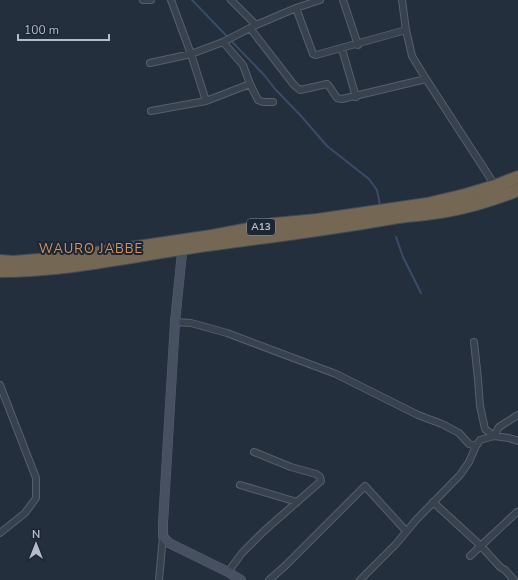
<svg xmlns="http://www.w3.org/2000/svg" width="518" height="580" font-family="'Nunito Sans',sans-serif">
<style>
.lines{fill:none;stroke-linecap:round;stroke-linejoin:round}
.stream{stroke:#394c67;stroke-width:2}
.street-casing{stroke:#565f6c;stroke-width:8}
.secondary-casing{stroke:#565f6c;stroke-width:10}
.highway-casing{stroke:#434c59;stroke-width:14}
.street{stroke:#38414e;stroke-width:6}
.secondary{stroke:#465061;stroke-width:9}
.highway{stroke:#746855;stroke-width:12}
.labels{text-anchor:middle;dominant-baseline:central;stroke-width:4;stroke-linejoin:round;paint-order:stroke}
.shield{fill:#1d2633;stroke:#878f9c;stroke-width:1}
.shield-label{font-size:10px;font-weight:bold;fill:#b4bcc9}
.quarter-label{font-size:13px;letter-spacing:1px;fill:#d59563;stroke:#1d2633}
</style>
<rect width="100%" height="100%" fill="#242f3e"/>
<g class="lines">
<path class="stream" d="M192,0L265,76L275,89L301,116L327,146L369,179L377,190L380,205
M396,237L403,257L421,293"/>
<defs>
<path id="street" d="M143,0H151
M171,0L191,54L206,101
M231,0L256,25
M343,0L358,45
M402,0L406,30L412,56L426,79L496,187
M296,8L313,54L316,55L406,30
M250,28L294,85L300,90L327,84L329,86L337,98L342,99L426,79
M223,42L243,65L250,84L258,100L263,102H273
M342,49L356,97
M150,63L191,54L223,42L256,25L296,8L320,0
M151,111L206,101L250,84
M175,322L191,323L227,333L336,374L418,415L442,424L459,433L469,444L476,446
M474,342L478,379L480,406L485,429L494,436L509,438L518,441
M0,385L36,478V498L25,513L0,533
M240,485L297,502
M433,502L481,546L500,567L505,570L514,580
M470,556L517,512
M228,572L242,553L264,531L321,481L320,477L316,474L291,467L254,452
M159,580L163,536
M269,580L285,566L365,486L406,531
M360,580L396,544L416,520L460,475L469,462L476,446L480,440L494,436L499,427L518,415"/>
<path id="secondary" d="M183,243L175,322L163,523V536L169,543L228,572L241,580"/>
<path id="highway" d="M0,261L13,262L63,258L212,236L275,224L317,220L427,204L465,195L495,186L518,177
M0,271C73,271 144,253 215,244C276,236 337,228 398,217C414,215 430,214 446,211C470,207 495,199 518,190"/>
</defs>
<use href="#street" class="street-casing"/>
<use href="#secondary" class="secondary-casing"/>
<use href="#highway" class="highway-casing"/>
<use href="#street" class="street"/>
<use href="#secondary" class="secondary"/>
<use href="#highway" class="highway"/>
</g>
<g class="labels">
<rect class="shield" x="247" y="219" width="28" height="16" rx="3"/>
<g class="shield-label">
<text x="261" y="227">A13</text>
</g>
<g class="quarter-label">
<text x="91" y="249">WAURO JABBE</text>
</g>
</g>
<g transform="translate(36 544)" stroke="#1d2633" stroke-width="3" paint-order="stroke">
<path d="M0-3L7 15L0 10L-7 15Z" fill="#b4bcc9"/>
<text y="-6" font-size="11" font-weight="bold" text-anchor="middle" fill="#b4bcc9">N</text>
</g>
<path d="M18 34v6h91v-6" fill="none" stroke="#b4bcc9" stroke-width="2"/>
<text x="24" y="34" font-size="12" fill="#b4bcc9" stroke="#1d2633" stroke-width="3" paint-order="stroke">100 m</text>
</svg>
